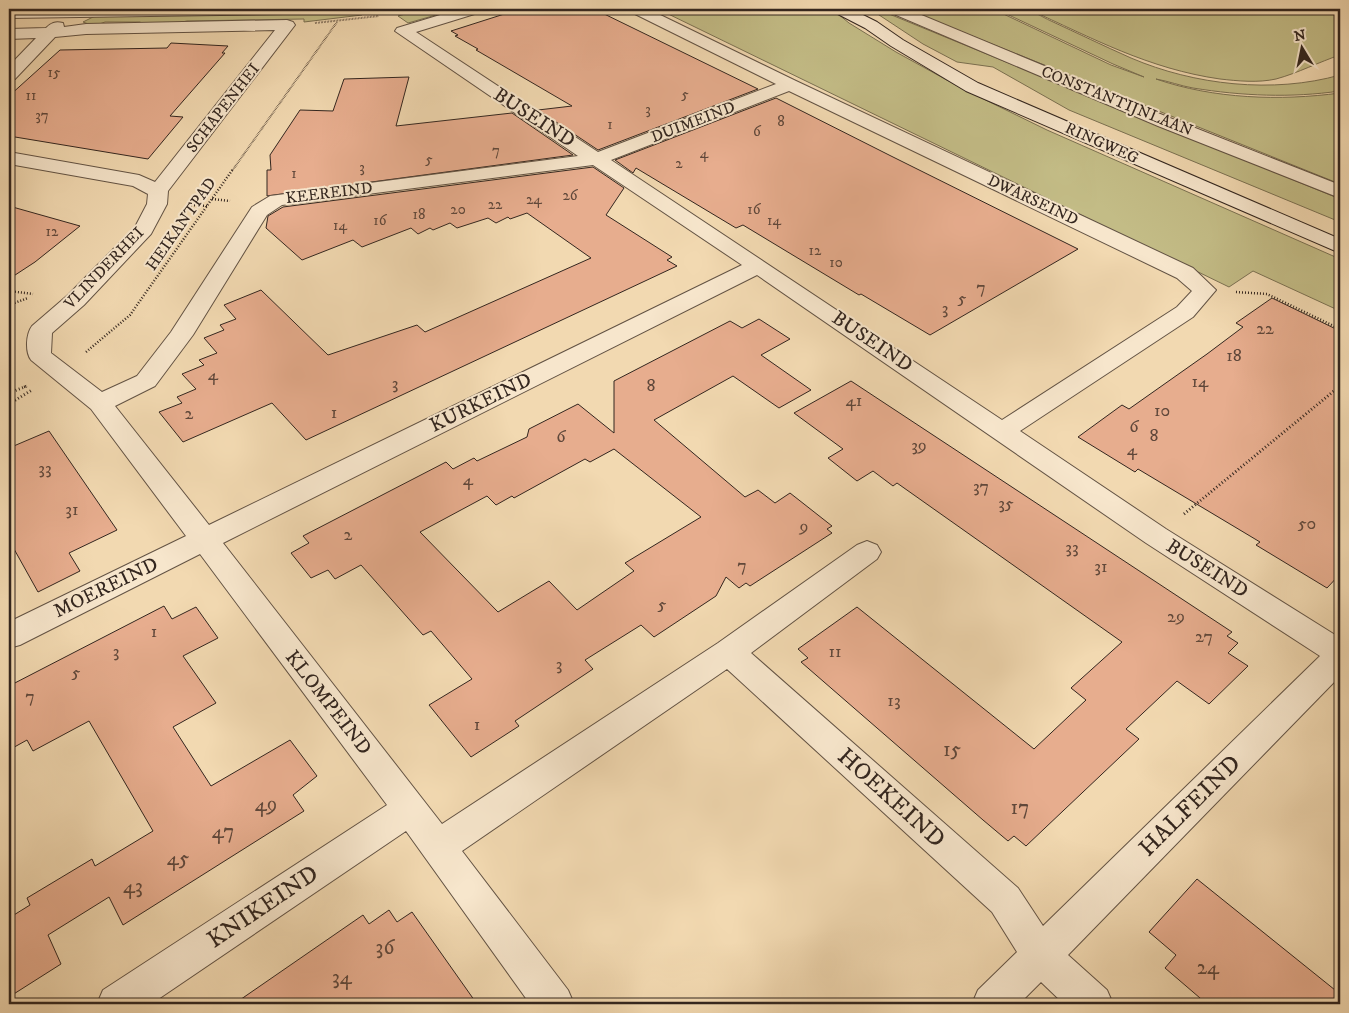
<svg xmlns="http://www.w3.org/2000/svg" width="1349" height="1013" font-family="'IM FELL DW Pica',serif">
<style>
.green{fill:#c3bc86;stroke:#7b7152}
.building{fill:#e7ad8e;stroke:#33261f;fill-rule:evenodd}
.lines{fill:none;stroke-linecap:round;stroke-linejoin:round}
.minor-casing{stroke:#635344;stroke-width:2}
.tertiary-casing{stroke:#635344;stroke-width:2}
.secondary-casing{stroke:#33261f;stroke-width:2}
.path-far2{stroke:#33261f;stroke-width:2;stroke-dasharray:0.5 1;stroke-linecap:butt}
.path-far1{stroke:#33261f;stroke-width:2.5;stroke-dasharray:1 2;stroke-linecap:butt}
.path{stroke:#33261f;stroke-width:3;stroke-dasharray:1 2.5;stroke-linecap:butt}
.minor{fill:#f7e6cc;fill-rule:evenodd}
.tertiary{fill:#f7e6cc;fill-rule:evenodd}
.secondary{fill:#f7e6cc;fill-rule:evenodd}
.labels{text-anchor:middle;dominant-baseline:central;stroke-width:4;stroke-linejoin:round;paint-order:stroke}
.far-number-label{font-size:15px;fill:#60483b}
.far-street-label{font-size:16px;fill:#33261f;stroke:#f7e6cc}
.number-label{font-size:18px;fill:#60483b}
.street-label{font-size:20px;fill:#33261f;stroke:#f7e6cc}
.near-number-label{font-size:21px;fill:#60483b}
.near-street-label{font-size:24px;fill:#33261f;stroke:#f7e6cc}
</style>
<rect width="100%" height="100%" fill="#f2d9b1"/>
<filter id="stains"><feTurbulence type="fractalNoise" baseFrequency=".004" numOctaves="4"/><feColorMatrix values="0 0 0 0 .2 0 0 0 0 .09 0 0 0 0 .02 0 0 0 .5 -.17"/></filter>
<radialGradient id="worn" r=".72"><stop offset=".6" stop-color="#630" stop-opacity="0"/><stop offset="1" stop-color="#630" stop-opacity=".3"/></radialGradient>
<path class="green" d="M423,9H457L408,23L398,16Z
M658,9H747L765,13L761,9H832L849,23L896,52L963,89L1047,130L1340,259V311L1253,271L1229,287Z
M870,9H877L1340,199V222L1069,110L993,67L957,62L923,44Z
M905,9H993L1111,65L1144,77L1113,64L996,9C1005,9 1014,8 1023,9C1032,10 1042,17 1051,21C1077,33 1104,46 1131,58C1194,85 1273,94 1340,75V91C1291,98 1242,96 1193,88C1181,86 1168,81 1156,79C1214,99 1280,101 1340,93V184Z
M1028,9H1340V55C1319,62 1298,73 1276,79C1258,83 1238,81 1220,79C1149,69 1092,38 1028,9Z
M366,11L362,15L304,22V19L187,21L172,24L145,25L140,22H105L94,26L83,22L95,16Z"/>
<path class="building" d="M520,9H594L758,89L598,150L538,110L572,106L476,50L478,49L455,36L458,35L451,31Z
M171,43L228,46L222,53H225L170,116L183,117L148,159L9,136V96L60,50L167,48Z
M409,77L396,126L512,113L573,155L267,196V170H271L270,155L300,110L333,111L344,79Z
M776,98L891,156L1078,249L930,335L861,294L859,295L743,225L736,228L636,168L633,173L615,160Z
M593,167L624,188L606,215L672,257L667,260L677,266L306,440L272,403L183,442L159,412L182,403L177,397L196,389L182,374L204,365L199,360L217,353L204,338L224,330L220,325L236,319L224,305L261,290L328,355L417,325L425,332L591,258L527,213L510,219L508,217L496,223L488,218L457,228L450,223L433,230L430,228L418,234L411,228L362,247L353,240L302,260L266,228L268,216L283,207Z
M9,206L80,226L35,262L9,279Z
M1272,298L1340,331V574L1327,588L1256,545L1260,542L1138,469L1135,472L1078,437L1122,405L1129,409L1207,354L1243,327L1236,323Z
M759,319L790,339L761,355L811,390L779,408L733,376L654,420L745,497L758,490L775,503L790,493L832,526L827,529L832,533L750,586L746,583L739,588L726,577L716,596L654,637L641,625L585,660L593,669L515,721L519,726L471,757L429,705L472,679L431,631L423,635L361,565L335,579L328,570L311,578L291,553L309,543L303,536L446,462L453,469L474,458L477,461L527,437L529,429L578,404L614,433V381L730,321L742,328ZM614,449L701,517L625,563L634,571L577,610L549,581L498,612L420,532L487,496L496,505L512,496L514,498L585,459L590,462Z
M851,381L1232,632L1227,636L1238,643L1228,653L1248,666L1209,704L1177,681L1126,729L1139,739L1026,846L1014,836L1008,841L983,820L801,662L808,658L798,649L857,607L1034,749L1086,700L1071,688L1122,642L897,483L893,486L873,471L857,481L828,458L843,449L794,413Z
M49,431L117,530L69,553L80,571L38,592L9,540V448Z
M164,606L172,619L196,607L218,638L183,656L216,703L173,727L211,786L290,740L317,776L293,795L304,811L123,925L109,897L48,935L61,964L9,997V918L30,905L27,898L92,859L95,866L153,831L89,721L33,751L27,740L9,750V686Z
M1197,879L1340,994V1004H1207L1165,968L1176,955L1149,932Z
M389,910L397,922L412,912L477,1004H234L363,915L369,924Z"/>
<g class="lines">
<defs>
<path id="minor" d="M460,9H484L481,12L416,32L598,152L776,84L631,12L628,9H648L796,81L1193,268L1216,290L1193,317L1020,431L1166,529L1340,638V676L1068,955L1107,990L1113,1004H1064L1041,982L1019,1004H972L978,990L1017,952L992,912L727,669L462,851L568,990L574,1004H530L406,831L151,1004H97L103,990L387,805L200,554L20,645L9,648V622L186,536L91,409L31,360C25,352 26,334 32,326L68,295L135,227L147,204L148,194L133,186L9,164V152L139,175L155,182L275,30L86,34L55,37L15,79L9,80V66L36,38L9,39V29L46,28C51,23 55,21 63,23L64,27L86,24L287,20L293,22L295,25L168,191L167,204L151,234L84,305L52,333L51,353L102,392L137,376L171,332L252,207L270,196L578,156L395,31L397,28ZM789,91L1177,278L1192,291L1177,307L1002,420L611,160ZM593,165L742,265L209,525L115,406L155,386L193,335L267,215L282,205ZM757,275L1146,543L1320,656L1043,926L1018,888L751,653L877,559L881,552L877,545L867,541L857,545L718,643L442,824L223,543Z
M886,9H907L1170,118L1340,185V198L1158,126L889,12Z"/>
<path id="tertiary" d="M9,9H292L289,12L284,14L9,18Z"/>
<path id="secondary" d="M831,9H851L877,22L903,40L978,83L1340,239V253L966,91L891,46L865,28L834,12Z"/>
</defs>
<use href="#minor" class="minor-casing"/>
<use href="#tertiary" class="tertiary-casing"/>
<use href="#secondary" class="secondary-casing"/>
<path class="path-far2" d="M376,9L380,14
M315,23L379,16
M232,171L337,22"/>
<path class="path-far1" d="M212,199L230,201
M188,205L207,206
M9,291L33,294
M1236,292L1267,294L1340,329
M9,305L28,298
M86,352L130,315L233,169
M24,387L27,386
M1339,387L1340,386"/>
<path class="path" d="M9,393L27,386
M9,404L32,390
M1184,514L1340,386"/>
<use href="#minor" class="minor"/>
<use href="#tertiary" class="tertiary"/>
<use href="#secondary" class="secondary"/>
</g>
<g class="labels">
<g class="far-number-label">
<text x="54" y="72">15</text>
<text x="685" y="94">5</text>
<text x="31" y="95">11</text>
<text x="648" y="109">3</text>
<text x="42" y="115">37</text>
<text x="781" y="121">8</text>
<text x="610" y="124">1</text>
<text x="757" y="131">6</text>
<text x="496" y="150">7</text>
<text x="704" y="153">4</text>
<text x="429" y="159">5</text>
<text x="679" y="163">2</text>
<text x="362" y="167">3</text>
<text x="294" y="173">1</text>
<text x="570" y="195">26</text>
<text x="534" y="199">24</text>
<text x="495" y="204">22</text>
<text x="458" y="209">20</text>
<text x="754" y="209">16</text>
<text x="419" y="214">18</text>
<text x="380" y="220">16</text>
<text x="774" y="220">14</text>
<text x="340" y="225">14</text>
<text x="52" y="231">12</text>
<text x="815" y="250">12</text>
<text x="836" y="262">10</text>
</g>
<g class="far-street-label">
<text transform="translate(1117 101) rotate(22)">CONSTANTIJNLAAN</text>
<text transform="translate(223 108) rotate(-52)">SCHAPENHEI</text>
<text transform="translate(693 122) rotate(-21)">DUIMEIND</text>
<text transform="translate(1102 143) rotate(24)">RINGWEG</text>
<text transform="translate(329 193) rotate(-7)">KEEREIND</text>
<text transform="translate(1033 200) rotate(25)">DWARSEIND</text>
<text transform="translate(181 224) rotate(-55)">HEIKANTPAD</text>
<text transform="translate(104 268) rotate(-46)">VLINDERHEI</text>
</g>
<g class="number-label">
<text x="981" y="288">7</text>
<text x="962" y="299">5</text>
<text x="945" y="309">3</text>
<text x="1265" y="329">22</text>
<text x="1234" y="356">18</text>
<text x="213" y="375">4</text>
<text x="1200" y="382">14</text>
<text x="395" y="384">3</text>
<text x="651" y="386">8</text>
<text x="854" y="401">41</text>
<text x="1162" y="411">10</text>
<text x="334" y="413">1</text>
<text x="189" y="414">2</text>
<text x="1134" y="427">6</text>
<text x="1154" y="436">8</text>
<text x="561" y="437">6</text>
<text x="919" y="446">39</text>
<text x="1132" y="450">4</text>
<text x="45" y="469">33</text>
<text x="468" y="480">4</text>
<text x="981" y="487">37</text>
<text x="1006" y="504">35</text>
<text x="72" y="510">31</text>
<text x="1307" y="524">50</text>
<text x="804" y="527">9</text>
<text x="348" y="535">2</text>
<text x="1072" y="548">33</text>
<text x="742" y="566">7</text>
<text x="1101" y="567">31</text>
<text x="662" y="605">5</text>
<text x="1176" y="617">29</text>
<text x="154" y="632">1</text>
<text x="1204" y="637">27</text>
<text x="116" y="652">3</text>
<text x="835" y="652">11</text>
<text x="559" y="665">3</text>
<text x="76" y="673">5</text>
<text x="30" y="697">7</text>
<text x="894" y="701">13</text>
<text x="477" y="725">1</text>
</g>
<g class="street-label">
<text transform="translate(534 118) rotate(33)">BUSEIND</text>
<text transform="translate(872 342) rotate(34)">BUSEIND</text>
<text transform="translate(481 403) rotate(-26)">KURKEIND</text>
<text transform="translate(1207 569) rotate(32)">BUSEIND</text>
<text transform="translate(106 588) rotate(-26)">MOEREIND</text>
<text transform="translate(328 703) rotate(52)">KLOMPEIND</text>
</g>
<g class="near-number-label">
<text x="952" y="750">15</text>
<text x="266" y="805">49</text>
<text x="1020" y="808">17</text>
<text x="223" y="832">47</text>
<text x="178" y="859">45</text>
<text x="133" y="887">43</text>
<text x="385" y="948">36</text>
<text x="1208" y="968">24</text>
<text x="342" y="978">34</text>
</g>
<g class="near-street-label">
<text transform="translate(891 798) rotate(42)">HOEKEIND</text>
<text transform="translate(1190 806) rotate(-45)">HALFEIND</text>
<text transform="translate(263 907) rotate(-34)">KNIKEIND</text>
</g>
</g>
<rect width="1349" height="1013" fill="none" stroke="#f2d9b1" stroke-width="30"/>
<rect x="10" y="10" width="1329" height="993" fill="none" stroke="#33261f" stroke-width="2.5"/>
<rect x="15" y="15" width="1319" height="983" fill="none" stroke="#33261f"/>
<g transform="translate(1302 48) rotate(350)" stroke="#f7e6cc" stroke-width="4" paint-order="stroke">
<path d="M0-4L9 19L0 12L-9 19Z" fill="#33261f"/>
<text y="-8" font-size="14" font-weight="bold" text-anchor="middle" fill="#33261f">N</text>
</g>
<rect width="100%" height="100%" filter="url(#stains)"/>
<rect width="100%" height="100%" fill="url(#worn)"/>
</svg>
